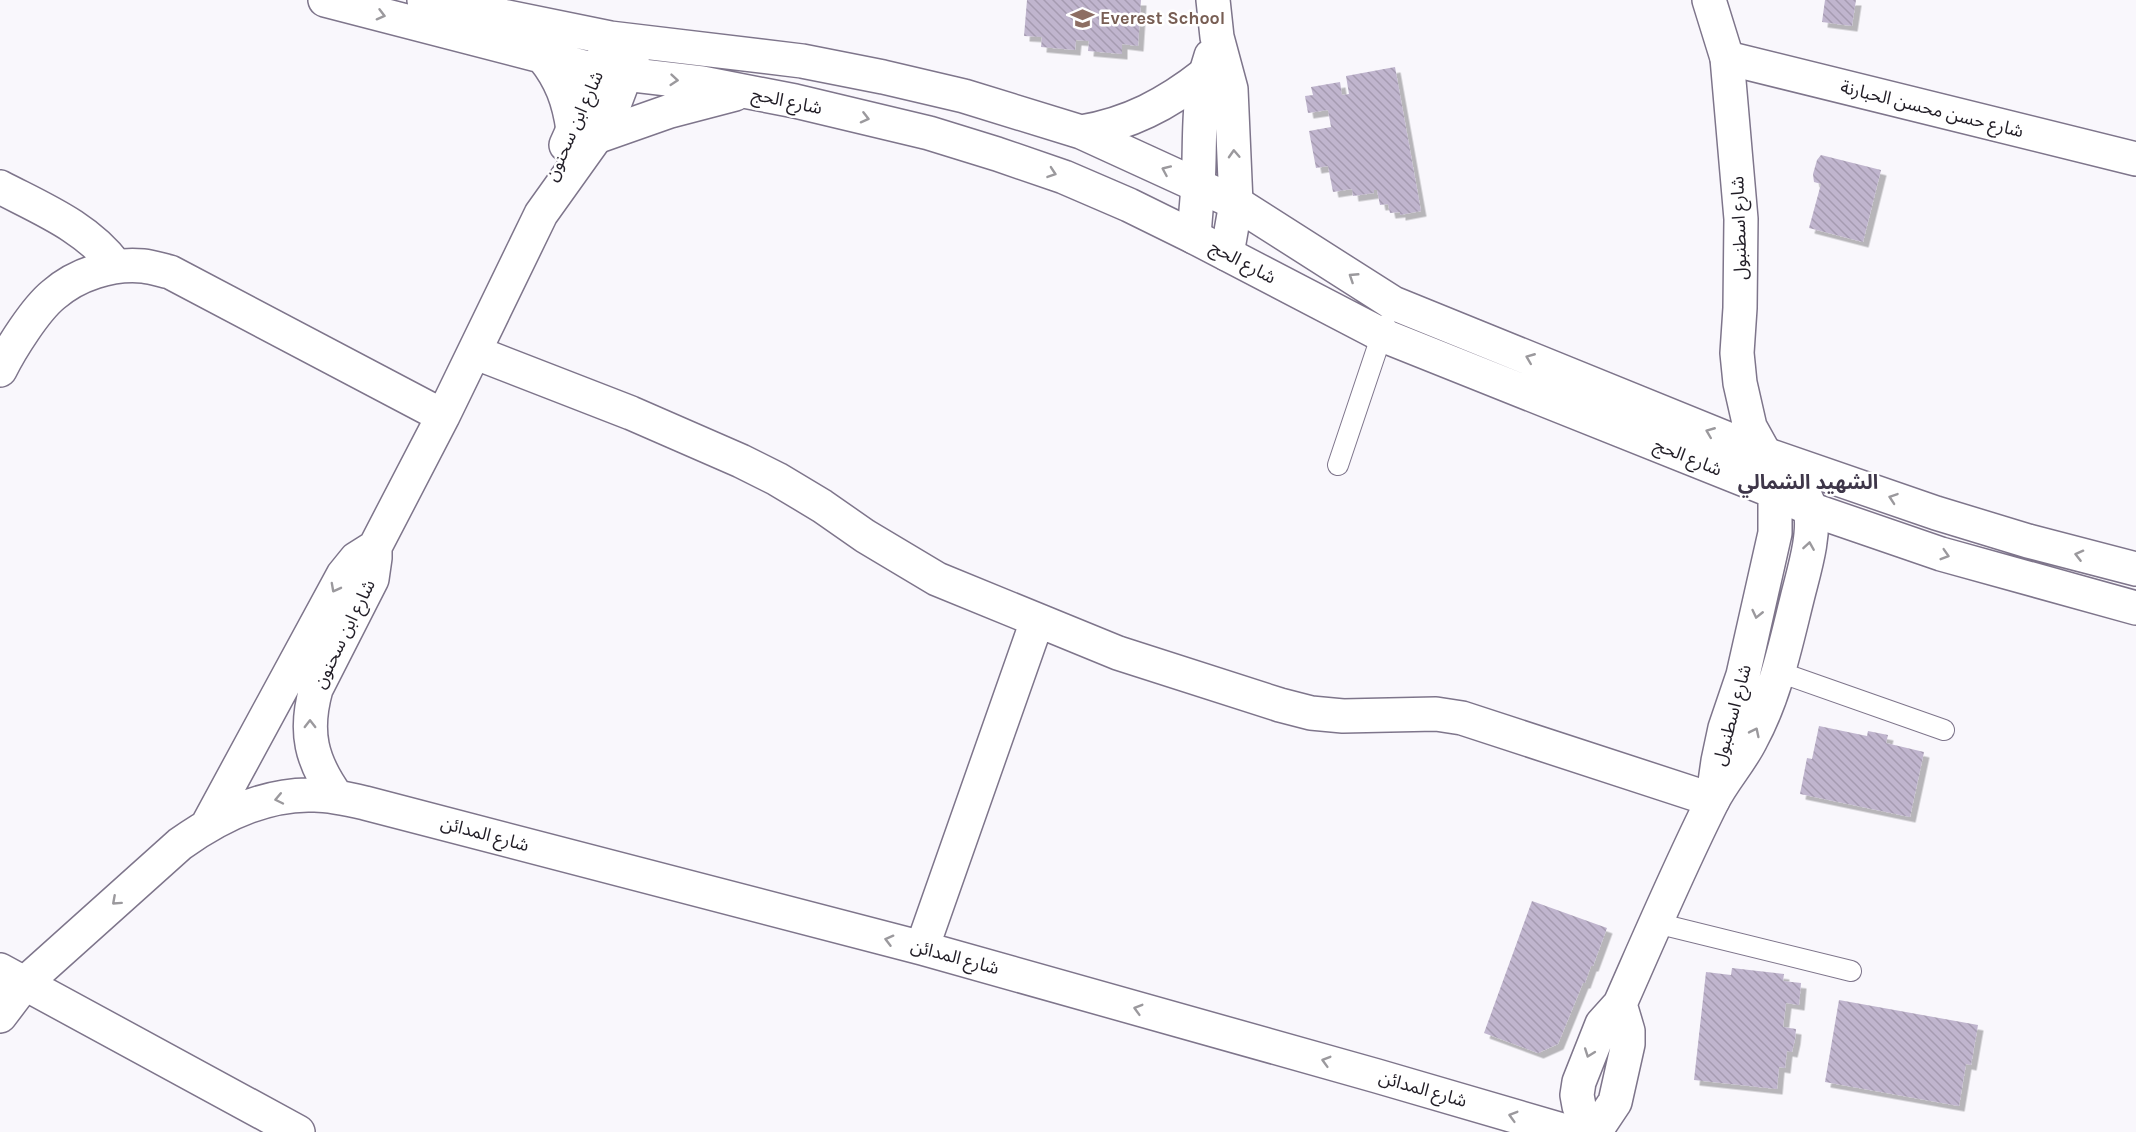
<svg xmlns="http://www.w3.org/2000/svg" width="2136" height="1132" font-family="Karla,'Noto Sans Arabic',sans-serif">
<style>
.building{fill:url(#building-back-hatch);filter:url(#shadow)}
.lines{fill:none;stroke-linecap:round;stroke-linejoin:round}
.lane-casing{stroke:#7e758b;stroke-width:22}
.street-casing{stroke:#7e758b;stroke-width:36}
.secondary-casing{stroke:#7e758b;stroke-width:36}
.lane{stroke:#fff;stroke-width:20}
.street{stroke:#fff;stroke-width:33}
.secondary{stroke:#fff;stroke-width:33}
.oneway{stroke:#9b999d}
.labels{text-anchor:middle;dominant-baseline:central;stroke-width:5;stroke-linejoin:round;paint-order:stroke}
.education-label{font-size:18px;font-weight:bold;fill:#785e54;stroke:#fff;text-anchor:start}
.street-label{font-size:18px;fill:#211d26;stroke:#fff}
.neighbourhood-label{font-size:20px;font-weight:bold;fill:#3e3649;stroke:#fff}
</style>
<defs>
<pattern id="building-back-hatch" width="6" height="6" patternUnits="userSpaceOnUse" patternTransform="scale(1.5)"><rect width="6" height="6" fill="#c0b5ce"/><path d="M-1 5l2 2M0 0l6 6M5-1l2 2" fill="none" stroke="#a59bb1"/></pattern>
<filter id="shadow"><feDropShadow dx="5.5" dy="5.5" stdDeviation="0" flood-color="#0004"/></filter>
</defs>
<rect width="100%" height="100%" fill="#f9f7fc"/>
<path class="building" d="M1027,0H1141L1138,46L1122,44V54L1088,51L1089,41L1076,40L1075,50L1041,47L1042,37L1024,36Z
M1825,0H1856L1852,26L1822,22Z
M1395,67L1421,211L1400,215V212L1390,213L1388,204L1380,205L1377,190H1374V193L1353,196L1352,189L1333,192L1328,166L1316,168L1309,131L1331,127L1328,110L1308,113L1305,96L1313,95L1311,87L1340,82L1342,95L1349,94L1346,76Z
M1821,155L1881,170L1863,242L1809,228L1821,184L1814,182L1813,174L1817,160Z
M1819,726L1867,736L1868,731L1888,735L1886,743L1924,752L1910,817L1800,794L1807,758L1812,759Z
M1532,901L1607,928L1593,966H1591L1585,983H1583L1558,1044L1538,1053L1484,1033Z
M1732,968L1784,974L1783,981L1801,983L1799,1005L1786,1003L1783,1027L1796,1029L1795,1039L1792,1052L1787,1051L1785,1068L1779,1067L1777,1089L1694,1080L1706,972L1731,975Z
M1839,1000L1978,1025L1971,1065L1966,1064L1959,1106L1825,1082Z"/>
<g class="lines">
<defs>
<path id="lane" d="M1338,465L1385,325
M1779,672L1944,730
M1656,923L1851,971"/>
<path id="street" d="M1213,0L1217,37L1231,89L1236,203L1227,254
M1727,58L2136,159
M566,145L599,71L607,46
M0,187C42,209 87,227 116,266
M1194,237C1195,219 1197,202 1198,185C1201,140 1196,100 1211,56
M474,352L631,413L741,461L777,479L822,506L865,536L937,579L1118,653L1280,705L1311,713L1343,716L1436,714L1462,718L1713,800
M0,370C11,348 35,310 53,295C77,274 112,263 143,266C152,267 161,270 170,272L443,416
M1765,454L1936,513L2028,541L2136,569
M1810,509L1941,554L2136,608
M337,797C311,761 304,732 316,689L372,579L375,558V547L443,416L541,214L596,137L614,105L635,49
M208,824L343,575L356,559L375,547
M922,948L1037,621
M0,970L298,1132
M0,1016L25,983L180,844C218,817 265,793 314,795C331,795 348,799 365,803L922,948L1377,1076L1569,1132"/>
<path id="secondary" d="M325,0L599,71L702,83L795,101L929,133L997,154L1064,177L1129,205L1194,237L1382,335L1775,492L1810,509
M424,0L610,38L802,61L883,77L964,96L1081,132L1236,203L1393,303L1765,454C1780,468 1806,488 1810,509C1816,534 1803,574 1797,599C1785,647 1775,696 1751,740C1740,762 1723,780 1712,802C1679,868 1650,936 1620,1004L1602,1024L1579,1082L1577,1095L1579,1106L1589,1132
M1709,0L1727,58L1741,219L1740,308L1737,353L1740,383L1750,427L1765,454L1775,492V533L1743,675L1725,728L1718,761L1714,789
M543,57C561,79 569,101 573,130
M1081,132C1129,124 1167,104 1205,74
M596,137L670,111L735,94
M1595,1132L1615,1102L1628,1044V1031L1620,1004"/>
</defs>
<use href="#lane" class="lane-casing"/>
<use href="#street" class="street-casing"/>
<use href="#secondary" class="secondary-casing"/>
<use href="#lane" class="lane"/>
<use href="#street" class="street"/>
<use href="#secondary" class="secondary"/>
</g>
<defs><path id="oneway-chevron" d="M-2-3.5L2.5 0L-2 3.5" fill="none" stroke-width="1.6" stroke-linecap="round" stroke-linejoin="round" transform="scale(1.5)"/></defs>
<g class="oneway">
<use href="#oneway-chevron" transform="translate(381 15) rotate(15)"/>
<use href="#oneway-chevron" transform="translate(674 80) rotate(5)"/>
<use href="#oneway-chevron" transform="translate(865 118) rotate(14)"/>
<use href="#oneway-chevron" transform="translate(1234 154) rotate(-93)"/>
<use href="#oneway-chevron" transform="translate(1166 170) rotate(-156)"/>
<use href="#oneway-chevron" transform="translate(1052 173) rotate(19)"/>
<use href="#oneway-chevron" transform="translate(1353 277) rotate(-147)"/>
<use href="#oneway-chevron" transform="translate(1530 358) rotate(-158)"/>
<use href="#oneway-chevron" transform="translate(1710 432) rotate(-158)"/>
<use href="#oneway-chevron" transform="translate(1893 498) rotate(-161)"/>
<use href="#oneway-chevron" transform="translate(1809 546) rotate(-81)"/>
<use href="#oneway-chevron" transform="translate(1945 555) rotate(17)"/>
<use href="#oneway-chevron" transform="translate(2079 555) rotate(-166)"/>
<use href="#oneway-chevron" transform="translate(335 588) rotate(118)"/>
<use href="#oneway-chevron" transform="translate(1757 614) rotate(103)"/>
<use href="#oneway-chevron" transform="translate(310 724) rotate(-90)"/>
<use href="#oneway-chevron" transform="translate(1755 732) rotate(-64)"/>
<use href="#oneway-chevron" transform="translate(279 799) rotate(168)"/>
<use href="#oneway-chevron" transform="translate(116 901) rotate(138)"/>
<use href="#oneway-chevron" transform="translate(889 940) rotate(-165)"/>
<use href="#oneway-chevron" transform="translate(1138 1009) rotate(-164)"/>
<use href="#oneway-chevron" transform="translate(1589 1053) rotate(110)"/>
<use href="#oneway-chevron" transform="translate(1326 1061) rotate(-164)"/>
<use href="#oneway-chevron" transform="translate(1513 1116) rotate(-164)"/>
</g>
<defs>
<symbol id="school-bare" viewBox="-9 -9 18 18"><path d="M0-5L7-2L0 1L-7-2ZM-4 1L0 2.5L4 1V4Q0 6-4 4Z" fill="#8d6e63" stroke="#fff" stroke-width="2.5" paint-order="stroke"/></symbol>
</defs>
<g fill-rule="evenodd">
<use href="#school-bare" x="1066" y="2" width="33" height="33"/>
</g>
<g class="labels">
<g class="education-label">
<text x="1100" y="18">Everest School</text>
</g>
<g class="street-label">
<text transform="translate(787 101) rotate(12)">شارع الحج</text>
<text transform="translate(1932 109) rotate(14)">شارع حسن محسن الحبارنة</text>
<text transform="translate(574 126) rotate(-66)">شارع ابن سحنون</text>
<text transform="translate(1739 228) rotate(-92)">شارع اسطنبول</text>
<text transform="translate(1243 262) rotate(28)">شارع الحج</text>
<text transform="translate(1688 457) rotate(22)">شارع الحج</text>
<text transform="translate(344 634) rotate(-64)">شارع ابن سحنون</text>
<text transform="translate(1732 715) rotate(-75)">شارع اسطنبول</text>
<text transform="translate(485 834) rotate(15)">شارع المدائن</text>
<text transform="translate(955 957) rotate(15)">شارع المدائن</text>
<text transform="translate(1423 1089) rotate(16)">شارع المدائن</text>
</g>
<g class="neighbourhood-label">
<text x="1808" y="482">الشهيد الشمالي</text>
</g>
</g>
</svg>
